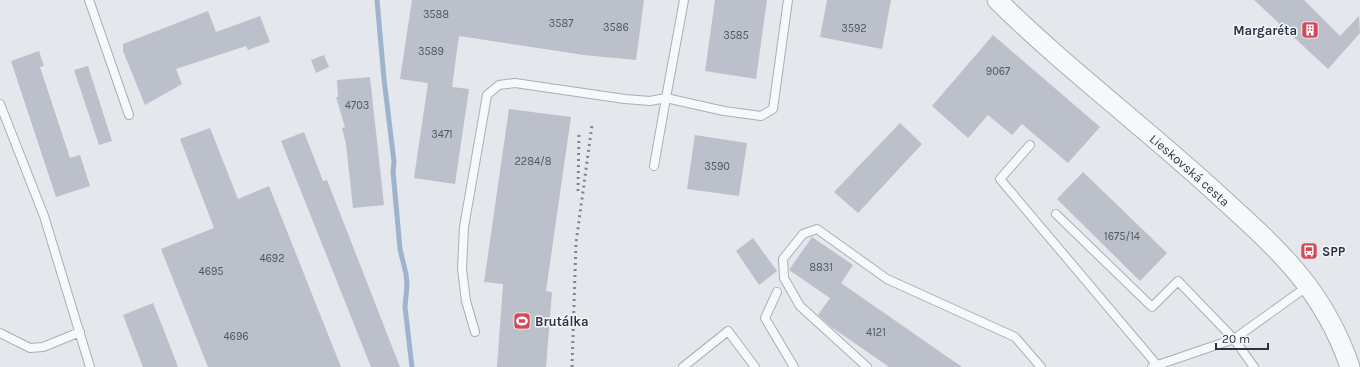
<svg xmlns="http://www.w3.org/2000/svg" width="1360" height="367" font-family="Karla,sans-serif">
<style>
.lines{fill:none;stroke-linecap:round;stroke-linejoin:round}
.stream{stroke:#9fb4cc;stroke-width:5}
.building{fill:#bbc0ca}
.service-casing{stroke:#a9aeb7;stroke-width:10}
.tertiary-casing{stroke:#a9aeb7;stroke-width:21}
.service{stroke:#f7f8fa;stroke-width:8}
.tertiary{stroke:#f7f8fa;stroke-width:19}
.rail{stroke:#7d8696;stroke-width:3;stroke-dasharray:2 4;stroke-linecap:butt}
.labels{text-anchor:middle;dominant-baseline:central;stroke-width:3;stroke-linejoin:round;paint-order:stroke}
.number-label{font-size:11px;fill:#4f5766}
.poi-label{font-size:13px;font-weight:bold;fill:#2b3445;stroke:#f4f6f9;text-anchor:start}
.street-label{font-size:13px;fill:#2b3445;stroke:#f4f6f9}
</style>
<rect width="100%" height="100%" fill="#e4e7ec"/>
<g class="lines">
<path class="stream" d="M377,0L384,79L394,162L393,171L400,249L406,274L407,285L405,307L412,367"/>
</g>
<path class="building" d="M412,0H644L636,60L584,55L459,36L452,87L469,89L455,184L414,178L428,83L400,79Z
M715,0H767L756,79L705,71Z
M827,0H891L882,49L820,37Z
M1254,0H1304L1340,36L1359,16L1360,33L1328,69Z
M208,11L216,32L260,16L270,42L248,50L246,46L176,69L182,84L145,105L123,51V44Z
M993,35L1100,127L1068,163L1022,124L1012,135L988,115L968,138L932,106Z
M39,51L44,66L40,67L70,158L80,155L90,186L56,197L11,61Z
M324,55L329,67L316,73L311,60Z
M88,66L112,141L99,145L74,70Z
M370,77L384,205L353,208L346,144L342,128L345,127L336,97H338L337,80Z
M509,109L571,117L546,291L552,292L546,367H497L503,284L484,282Z
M900,123L922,144L858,213L834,192Z
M210,128L238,199L269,186L341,367H208L161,249L214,228L180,139Z
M304,132L323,181L327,180L400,367H371L281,141Z
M695,135L747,143L739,196L687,189Z
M1083,172L1167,253L1140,281L1057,199Z
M812,237L853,265L841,283L962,367H889L830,326L818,315L830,298L789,270Z
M753,238L777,271L759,285L736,251Z
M153,303L165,333L178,367H143L123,315Z"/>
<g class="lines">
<defs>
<path id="service" d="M89,0L129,115
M0,104L44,216L90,367
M1030,145L1000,179L1157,365
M654,166L666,98L724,111L761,116L773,109L788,0
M1056,214L1152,307L1178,281L1234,339L1152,367
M777,292L765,318L794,367
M475,332L466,301L462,269L464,227L487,95L499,85L515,83L625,99L650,101L666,98L684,0
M0,333L30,348L43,347L80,332
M683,367L728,331L755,367
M867,367L800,306L784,278L783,259L803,234L817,229L887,279L1015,337L1041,367
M1254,367L1234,339L1308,286"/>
<g id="tertiary">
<path id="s1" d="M997,0C1065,67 1142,125 1213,190C1274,246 1322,285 1350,367"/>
</g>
</defs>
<use href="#service" class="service-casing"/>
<use href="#tertiary" class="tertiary-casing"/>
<use href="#service" class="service"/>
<use href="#tertiary" class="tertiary"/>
<path class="rail" d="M578,191L579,131
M572,367L576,243L592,125"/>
</g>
<defs>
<symbol id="building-square" viewBox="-11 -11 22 22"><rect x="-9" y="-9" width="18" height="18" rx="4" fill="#d1495b" stroke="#f4f6f9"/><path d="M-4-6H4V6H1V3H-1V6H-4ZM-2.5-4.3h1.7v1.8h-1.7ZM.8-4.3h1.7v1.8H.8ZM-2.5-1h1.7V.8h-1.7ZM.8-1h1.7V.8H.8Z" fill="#fff"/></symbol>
<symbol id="bus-square" viewBox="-11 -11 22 22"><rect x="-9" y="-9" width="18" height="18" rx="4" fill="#d1495b" stroke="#f4f6f9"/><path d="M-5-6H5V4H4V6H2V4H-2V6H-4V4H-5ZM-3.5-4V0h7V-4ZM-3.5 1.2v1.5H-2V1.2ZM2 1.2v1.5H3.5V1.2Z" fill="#fff"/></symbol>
<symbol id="stadium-square" viewBox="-11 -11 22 22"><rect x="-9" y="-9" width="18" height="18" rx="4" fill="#d1495b" stroke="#f4f6f9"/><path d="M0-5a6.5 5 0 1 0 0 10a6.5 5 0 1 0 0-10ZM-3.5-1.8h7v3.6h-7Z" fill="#fff"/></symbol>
</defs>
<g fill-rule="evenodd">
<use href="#building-square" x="1300" y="20" width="20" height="20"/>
<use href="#bus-square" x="1299" y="241" width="20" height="20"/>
<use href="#stadium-square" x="512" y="311" width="20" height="20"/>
</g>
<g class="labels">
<g class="number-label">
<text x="436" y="14">3588</text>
<text x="561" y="23">3587</text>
<text x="616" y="27">3586</text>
<text x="854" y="28">3592</text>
<text x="736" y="35">3585</text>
<text x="431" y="51">3589</text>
<text x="998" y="71">9067</text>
<text x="357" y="105">4703</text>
<text x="442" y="134">3471</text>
<text x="533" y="161">2284/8</text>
<text x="717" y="166">3590</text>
<text x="1122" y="236">1675/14</text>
<text x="272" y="258">4692</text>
<text x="821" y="267">8831</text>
<text x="211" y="271">4695</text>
<text x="876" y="332">4121</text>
<text x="236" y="336">4696</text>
</g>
<g class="poi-label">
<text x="1297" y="30" text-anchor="end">Margaréta</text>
<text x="1322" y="251">SPP</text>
<text x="535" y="321">Brutálka</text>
</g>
<g class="street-label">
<text stroke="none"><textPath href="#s1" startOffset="257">Lieskovská cesta</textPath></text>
</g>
</g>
<path d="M1216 343v6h52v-6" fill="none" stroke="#2b3445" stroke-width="2"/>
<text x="1222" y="343" font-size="12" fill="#2b3445" stroke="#f4f6f9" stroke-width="3" paint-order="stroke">20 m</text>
</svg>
